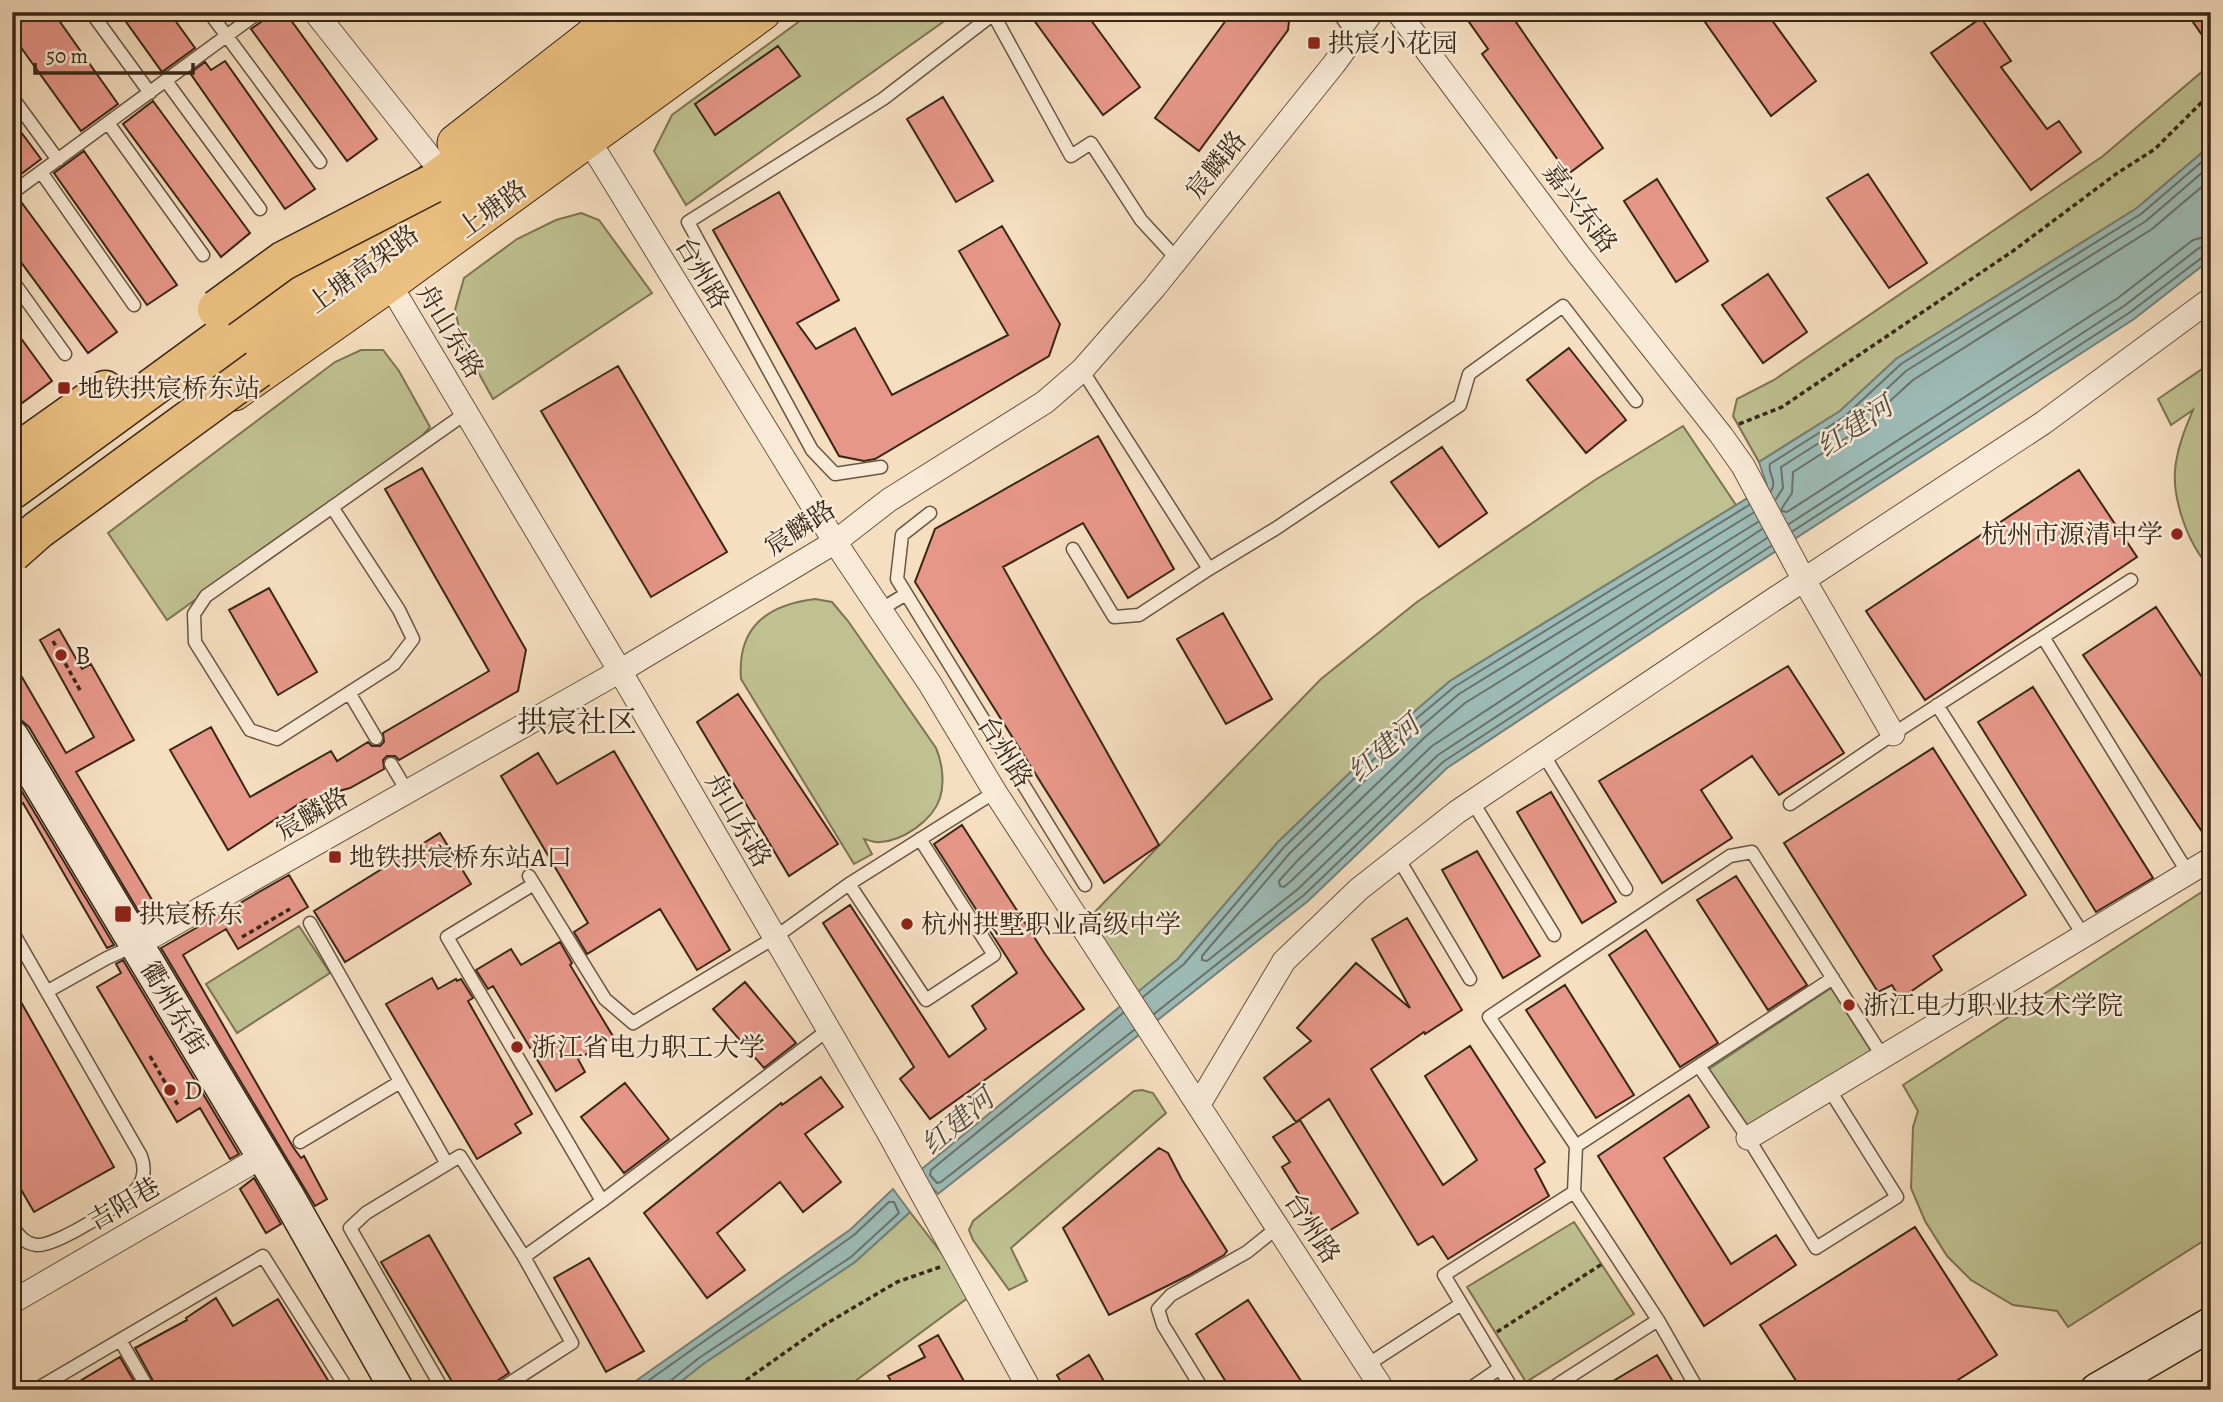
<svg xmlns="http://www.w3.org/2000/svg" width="2223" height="1402" font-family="Alegreya,'Noto Serif SC',serif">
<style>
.green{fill:#bfc191;stroke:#7c7454;stroke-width:2}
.water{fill:#9dbcb8;stroke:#758078;stroke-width:2}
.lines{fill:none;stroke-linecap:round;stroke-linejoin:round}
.shore{stroke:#6a7268;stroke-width:2}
.building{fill:#e79789;stroke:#382717;stroke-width:2}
.lane-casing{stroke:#685542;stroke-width:15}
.street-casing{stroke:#685542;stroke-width:25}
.secondary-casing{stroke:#382717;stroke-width:36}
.primary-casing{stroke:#382717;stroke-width:39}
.highway-casing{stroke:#382717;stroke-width:41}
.path{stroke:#382717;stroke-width:3.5;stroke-dasharray:5 3.5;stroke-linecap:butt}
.lane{stroke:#f9ead7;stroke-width:12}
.street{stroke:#f9ead7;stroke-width:23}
.secondary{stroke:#f9ead7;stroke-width:33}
.primary{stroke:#ebc080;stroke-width:37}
.highway{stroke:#ebc080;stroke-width:38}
.highway-bridge-casing{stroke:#382717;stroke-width:41;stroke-linecap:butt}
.highway-bridge{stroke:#ebc080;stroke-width:38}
.poi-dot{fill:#8f2418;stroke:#f9ead7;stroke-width:2.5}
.labels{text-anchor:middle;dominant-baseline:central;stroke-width:5;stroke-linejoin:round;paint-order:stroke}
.poi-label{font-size:26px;fill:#382717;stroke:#f9ead7;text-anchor:start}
.street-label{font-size:26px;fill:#382717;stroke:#f9ead7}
.water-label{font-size:28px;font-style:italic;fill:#514c3f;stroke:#f9ead7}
.quarter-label{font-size:30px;fill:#382717;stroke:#f9ead7}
</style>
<rect width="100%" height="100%" fill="#f6dfc1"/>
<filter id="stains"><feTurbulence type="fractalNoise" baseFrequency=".00286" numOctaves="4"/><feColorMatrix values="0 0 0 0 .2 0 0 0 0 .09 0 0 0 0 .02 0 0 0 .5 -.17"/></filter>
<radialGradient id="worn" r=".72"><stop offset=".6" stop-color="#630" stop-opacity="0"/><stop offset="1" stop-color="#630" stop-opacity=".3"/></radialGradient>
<path class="green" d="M812,12H957L686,205L654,151L672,115Z
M2211,64V145L2137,208L1896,359L1840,411L1759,462L1733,416L1737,399L1774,380L2103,156Z
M581,213L599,220L652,293L493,399L463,345L455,310L464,278L517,239L556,220Z
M361,350H383L399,371L430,427L418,441L167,620L108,533L335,362Z
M2211,363V569C2188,545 2170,496 2176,462C2179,443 2186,427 2193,410L2171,425L2158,399Z
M1683,426L1736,505L1450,681L1407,718L1278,842L1178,959L1131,998L1082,925L1321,679L1417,602L1595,480Z
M815,599L832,602L848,621L936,748C942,762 945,782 940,798C933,820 903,841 880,842C874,843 869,840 864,839L872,854L854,864L741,679C737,627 767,605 815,599Z
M2211,886V1236L2068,1327L2057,1311L2013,1305L1971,1280L1947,1256L1925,1221L1911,1188L1913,1127L1918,1111L1903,1085Z
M299,926L330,973L237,1033L206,984Z
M1831,988L1873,1054L1750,1129L1709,1069Z
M1142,1090L1153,1093L1166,1113L1011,1248L1027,1281L1009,1290L973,1240L969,1230L973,1221L1134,1091Z
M910,1212L973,1294L843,1390H670L703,1364L855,1262Z
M1574,1222L1634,1314L1526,1382L1467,1287Z"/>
<path class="water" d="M2211,145V259L2134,319L1719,588L1447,768L1308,901L938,1194L918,1172L1178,959L1278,842L1407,718L1450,681L1767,486L1759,462L1840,411L1896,359L2137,208Z
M893,1189L910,1212L855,1262L703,1364L670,1390H623L851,1229Z"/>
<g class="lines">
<path class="shore" d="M2211,179L2152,229L1913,380L1857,431L1793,472L1792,493L1782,508V511L1787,512L2118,298L2193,240L2211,235
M1771,491C1778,481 1767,473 1770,464L1844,417L1901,364L2141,214L2211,154
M1776,499L1783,488L1781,467L1849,424L1906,371L2146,221L2211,165
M1753,513L1459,694L1417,730L1290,853L1202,956V960L1207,961L1298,889L1438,755L1767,538
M1758,522L1465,703L1424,738L1298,860L1279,881L1280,886L1284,887L1291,881L1432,746L1762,529
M1789,524L2124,306L2199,248L2211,245
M1793,531L2129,313L2204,256L2211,254
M1143,997L1184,964L1284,847L1411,723L1454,687L1749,505
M1123,1013L931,1170L930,1175L937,1183L941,1182L1134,1030
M1154,1014L1304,895L1443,762L1771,546
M635,1390L854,1235L889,1202H894L899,1213L851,1257L699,1358L669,1382L667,1390"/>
</g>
<path class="building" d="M12,12H53L118,104L81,131L12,35Z
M119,12H169L195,48L162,72Z
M268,12H285L377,139L347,161L251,29L265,19Z
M1028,12H1085L1140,87L1103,115Z
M1232,12H1290L1288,30L1199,151L1155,118Z
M1462,12H1509L1603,148L1568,174L1482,54L1488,49Z
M1698,12H1766L1816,81L1771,116Z
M2186,12H2211V48Z
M1981,18L2011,61L2001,67L2047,129L2059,121L2081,152L2031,190L1931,53Z
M778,46L800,76L715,135L695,104Z
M225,61L315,189L285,209L190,73L205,62L211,70Z
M943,97L993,181L956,202L907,119Z
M153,101L250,233L221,257L123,124Z
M12,120L41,159L12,181Z
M84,151L177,285L147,305L54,173Z
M1868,174L1927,263L1889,288L1827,198Z
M1657,179L1708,261L1676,282L1624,201Z
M779,192L839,300L797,323L816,349L855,328L892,395L1008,335L959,251L1002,226L1060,324L1049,356L875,459L864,461L839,456L713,230Z
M19,199L117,332L88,353L12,250V202Z
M1768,274L1807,332L1763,363L1722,305Z
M12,326L52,381L22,403L12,390Z
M1569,348L1626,420L1586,453L1527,380Z
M618,366L727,552L651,597L541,411Z
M1098,436L1174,569L1128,598L1083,523L1003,567L1159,845L1104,883L915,582L935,529Z
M1442,447L1487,513L1439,547L1391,482Z
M422,468L526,650L518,691L399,760L395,756H387L383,760L384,769L350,788L305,800L228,850L170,750L211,727L250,797L331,751L337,761L368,742L372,746H380L384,742L383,733L489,671L385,489Z
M2079,470L2137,557L1925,700L1866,611Z
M269,588L317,672L278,695L229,610Z
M2156,607L2211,691V845L2083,655Z
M1223,613L1272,699L1226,724L1177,639Z
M59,629L82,669L91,664L134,740L76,772L161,915L146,924L29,727L22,721L12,718V660L66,753L94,737L40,640Z
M1788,666L1844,753L1779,795L1752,756L1701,790L1732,838L1662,883L1599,781Z
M2033,687L2153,878L2096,912L1978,722Z
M738,694L838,844L789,876L697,722Z
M1933,748L2026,895L1933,956L1942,970L1900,999L1892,985L1878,992L1784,843Z
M614,751L730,950L697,970L660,909L587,954L574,932L588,923L501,776L538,753L557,784Z
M12,775L114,945L107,948L23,803L12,809Z
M1551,792L1616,902L1582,923L1517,812Z
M962,825L1045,954L1084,1009L930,1119L900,1079L914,1067L823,923L850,905L949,1057L986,1029L972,1006L1017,973L934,844Z
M440,833L471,884L345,962L314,911Z
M1477,851L1540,956L1503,978L1442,870Z
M289,875L308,907L238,949L226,929L183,955L293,1147L301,1158L304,1156L327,1199L315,1206L161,948Z
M1736,876L1807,985L1768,1010L1697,900Z
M1407,918L1462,1010L1425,1034L1424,1032L1371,1069L1443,1185L1477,1160L1425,1076L1470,1046L1545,1162L1535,1169L1549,1196L1448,1259L1433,1236L1418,1245L1329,1099L1296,1122L1264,1078L1311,1041L1297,1028L1356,963L1410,1008L1372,939Z
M1646,930L1718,1043L1680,1067L1609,955Z
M560,942L572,963L570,965L614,1038L578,1059L585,1072L556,1091L493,986L488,989L476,970L511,949L521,965Z
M123,960L239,1154L230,1159L200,1108L177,1122L97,987L121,973L116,964Z
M432,978L438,989L456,979L457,981L461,979L473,998L468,1001L532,1114L515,1124L521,1133L477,1159L386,1004Z
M745,982L796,1043L764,1068L713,1009Z
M1565,985L1634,1095L1596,1118L1526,1010Z
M12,986L114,1167L34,1212L12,1174Z
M821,1077L843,1107L805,1134L841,1182L803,1212L780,1182L717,1233L745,1270L707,1298L644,1213L781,1103L782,1105Z
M625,1083L669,1139L624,1173L581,1117Z
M1689,1095L1709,1127L1664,1158L1731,1264L1776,1235L1796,1265L1704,1326L1598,1156Z
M1300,1120L1358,1213L1324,1234L1282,1167L1290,1162L1273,1137Z
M1159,1148L1168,1153L1182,1180L1227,1251L1224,1255L1189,1275L1109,1315L1063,1228Z
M254,1178L281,1224L266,1233L240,1189Z
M1915,1227L1997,1355L1942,1390H1802L1760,1325Z
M429,1235L509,1373L494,1383L490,1390H457L381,1262Z
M589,1258L644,1351L606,1372L554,1278Z
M216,1298L233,1326L278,1299L334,1390H158L135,1348L187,1320L186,1318Z
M1248,1300L1307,1390H1231L1196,1334Z
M938,1335L969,1390H896L888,1376L925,1357L919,1346Z
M1089,1355L1109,1390H1065L1057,1375Z
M1657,1355L1678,1390H1598Z
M120,1357L139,1390H65Z"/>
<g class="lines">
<defs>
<path id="lane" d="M91,12L150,93
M209,12L320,162
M992,12L1071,156L1091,143L1141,220L1176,258
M1338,12L1355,36
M166,81L260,209
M12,97L58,160
M108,123L203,255
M41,172L134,305
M12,193L259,12
M12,280L65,354
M1082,370L1209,569L1275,529L1460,405L1469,374L1563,306L1636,401
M881,467L835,474L812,450L688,222L883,99L996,12
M332,507L399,610L413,639L394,664L277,739L250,730L195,642L194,614L206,596L466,413
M930,513L902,535L897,579L1085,885
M1073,549L1114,617L1139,615L1209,569
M880,610L906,594
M2043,637L2188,873
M350,694L376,738
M1937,705L2084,936
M1543,754L1626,889
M391,764L407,791
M1472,801L1554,935
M1790,804L1893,734L2131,580
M1398,858L1470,979
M529,876L605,999L633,1023L774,938L849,884L995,792
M534,884L447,937L602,1201
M849,884L926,1000L994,955L920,839
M310,923L447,1164
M12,931L141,1156C145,1167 145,1177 138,1187C127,1202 55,1247 37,1245C25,1244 19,1236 12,1226
M48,991L107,958L136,945
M1699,1066L1748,1138L1816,1248L1897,1197L1829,1089
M300,1142L400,1082
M1576,1146L1489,1017L1730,856L1752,852L1883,1057
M1574,1192L1658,1320L1698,1390
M524,1257L602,1201L828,1030
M120,1340L149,1390
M1367,1365L1461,1304
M35,1390L263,1256L348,1390
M443,1390L350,1228L366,1213L460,1156L524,1257L572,1343L499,1390
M1203,1390L1163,1325L1158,1309L1171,1295L1247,1252L1278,1227
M1468,1390L1500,1368
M1513,1390L1444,1275L1574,1192L1576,1146L1833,978
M1549,1390L1658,1320"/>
<path id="street" d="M315,12L433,161
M1398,12L1579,255L1721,435L1743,466L1804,580L1893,734
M588,139L835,542L930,684L995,792L1383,1390
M389,283L620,671L887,1130L1030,1390
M137,945L620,671L835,542L889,500L1045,402L1082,370L1154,288L1334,64L1372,12
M1199,1104L1284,961L1359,889L1457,812L1776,598L2043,423L2211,299
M1748,1138L2211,859
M12,1302L263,1156"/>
<path id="secondary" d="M12,737L289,1199L397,1390
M2097,1390L2211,1324"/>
<path id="primary" d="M456,143L624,12
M234,392L389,283L762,12"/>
<path id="highway" d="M209,382L715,12
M12,456L105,390
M12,490L666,12"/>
</defs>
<use href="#lane" class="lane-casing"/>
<use href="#street" class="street-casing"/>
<use href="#secondary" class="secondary-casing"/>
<use href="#primary" class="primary-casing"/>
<use href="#highway" class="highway-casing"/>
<path class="path" d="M1739,424L1782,407L2013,251L2116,174L2155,149L2211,93
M53,641L81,692
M242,937L290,909
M150,1056L179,1107
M1497,1332L1602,1264
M732,1390L824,1325L897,1282L940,1267"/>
<use href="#lane" class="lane"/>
<use href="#street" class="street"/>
<use href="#secondary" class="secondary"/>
<use href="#primary" class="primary"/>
<use href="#highway" class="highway"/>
<defs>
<path id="highway-bridge" d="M217,309L283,261L432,184
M12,553L38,530L258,369"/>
</defs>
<use href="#highway-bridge" class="highway-bridge-casing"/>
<use href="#highway-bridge" class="highway-bridge"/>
</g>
<g class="poi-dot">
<rect x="1307" y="36" width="14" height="14" rx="3.5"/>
<rect x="57" y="381" width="14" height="14" rx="3.5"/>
<circle cx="2177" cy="534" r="7"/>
<circle cx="61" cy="655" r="7"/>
<rect x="328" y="850" width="14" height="14" rx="3.5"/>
<rect x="114" y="905" width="18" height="18" rx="3.5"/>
<circle cx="907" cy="924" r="7"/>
<circle cx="1849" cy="1005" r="7"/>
<circle cx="517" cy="1047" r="7"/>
<circle cx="170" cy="1090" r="7"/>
</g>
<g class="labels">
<g class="poi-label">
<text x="1328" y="43">拱宸小花园</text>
<text x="78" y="388">地铁拱宸桥东站</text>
<text x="2163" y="534" text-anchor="end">杭州市源清中学</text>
<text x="75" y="655">B</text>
<text x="349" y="857">地铁拱宸桥东站A口</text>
<text x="139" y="914">拱宸桥东</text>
<text x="921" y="924">杭州拱墅职业高级中学</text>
<text x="1863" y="1005">浙江电力职业技术学院</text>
<text x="531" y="1047">浙江省电力职工大学</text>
<text x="184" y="1090">D</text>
</g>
<g class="street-label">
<text transform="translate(1216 165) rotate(-51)">宸麟路</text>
<text transform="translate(1580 208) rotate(53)">嘉兴东路</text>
<text transform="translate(492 209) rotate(-36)">上塘路</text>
<text transform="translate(363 269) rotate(-36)">上塘高架路</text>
<text transform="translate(702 273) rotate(59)">台州路</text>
<text transform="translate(450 331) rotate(59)">舟山东路</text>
<text transform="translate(800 528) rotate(-33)">宸麟路</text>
<text transform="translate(1005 752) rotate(58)">台州路</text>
<text transform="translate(312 814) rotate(-30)">宸麟路</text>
<text transform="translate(738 820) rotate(60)">舟山东路</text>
<text transform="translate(174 1008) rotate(59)">衢州东街</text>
<text transform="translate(124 1204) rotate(-30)">吉阳巷</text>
<text transform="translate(1312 1228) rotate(57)">台州路</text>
</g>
<g class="water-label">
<text transform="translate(1855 427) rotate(-34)">红建河</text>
<text transform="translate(1384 749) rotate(-41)">红建河</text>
<text transform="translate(958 1122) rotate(-40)">红建河</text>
</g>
<g class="quarter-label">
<text x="577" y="722">拱宸社区</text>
</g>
</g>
<rect width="2223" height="1402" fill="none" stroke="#f6dfc1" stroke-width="42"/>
<rect x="14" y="14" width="2195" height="1374" fill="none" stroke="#382717" stroke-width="3.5"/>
<rect x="21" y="21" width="2181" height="1360" fill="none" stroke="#382717" stroke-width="2"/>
<path d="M35 63v10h158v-10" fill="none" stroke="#382717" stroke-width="3.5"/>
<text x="46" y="63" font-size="21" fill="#382717" stroke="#f9ead7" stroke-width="5" paint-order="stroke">50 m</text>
<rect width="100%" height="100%" filter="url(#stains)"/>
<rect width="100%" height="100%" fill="url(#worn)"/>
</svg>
